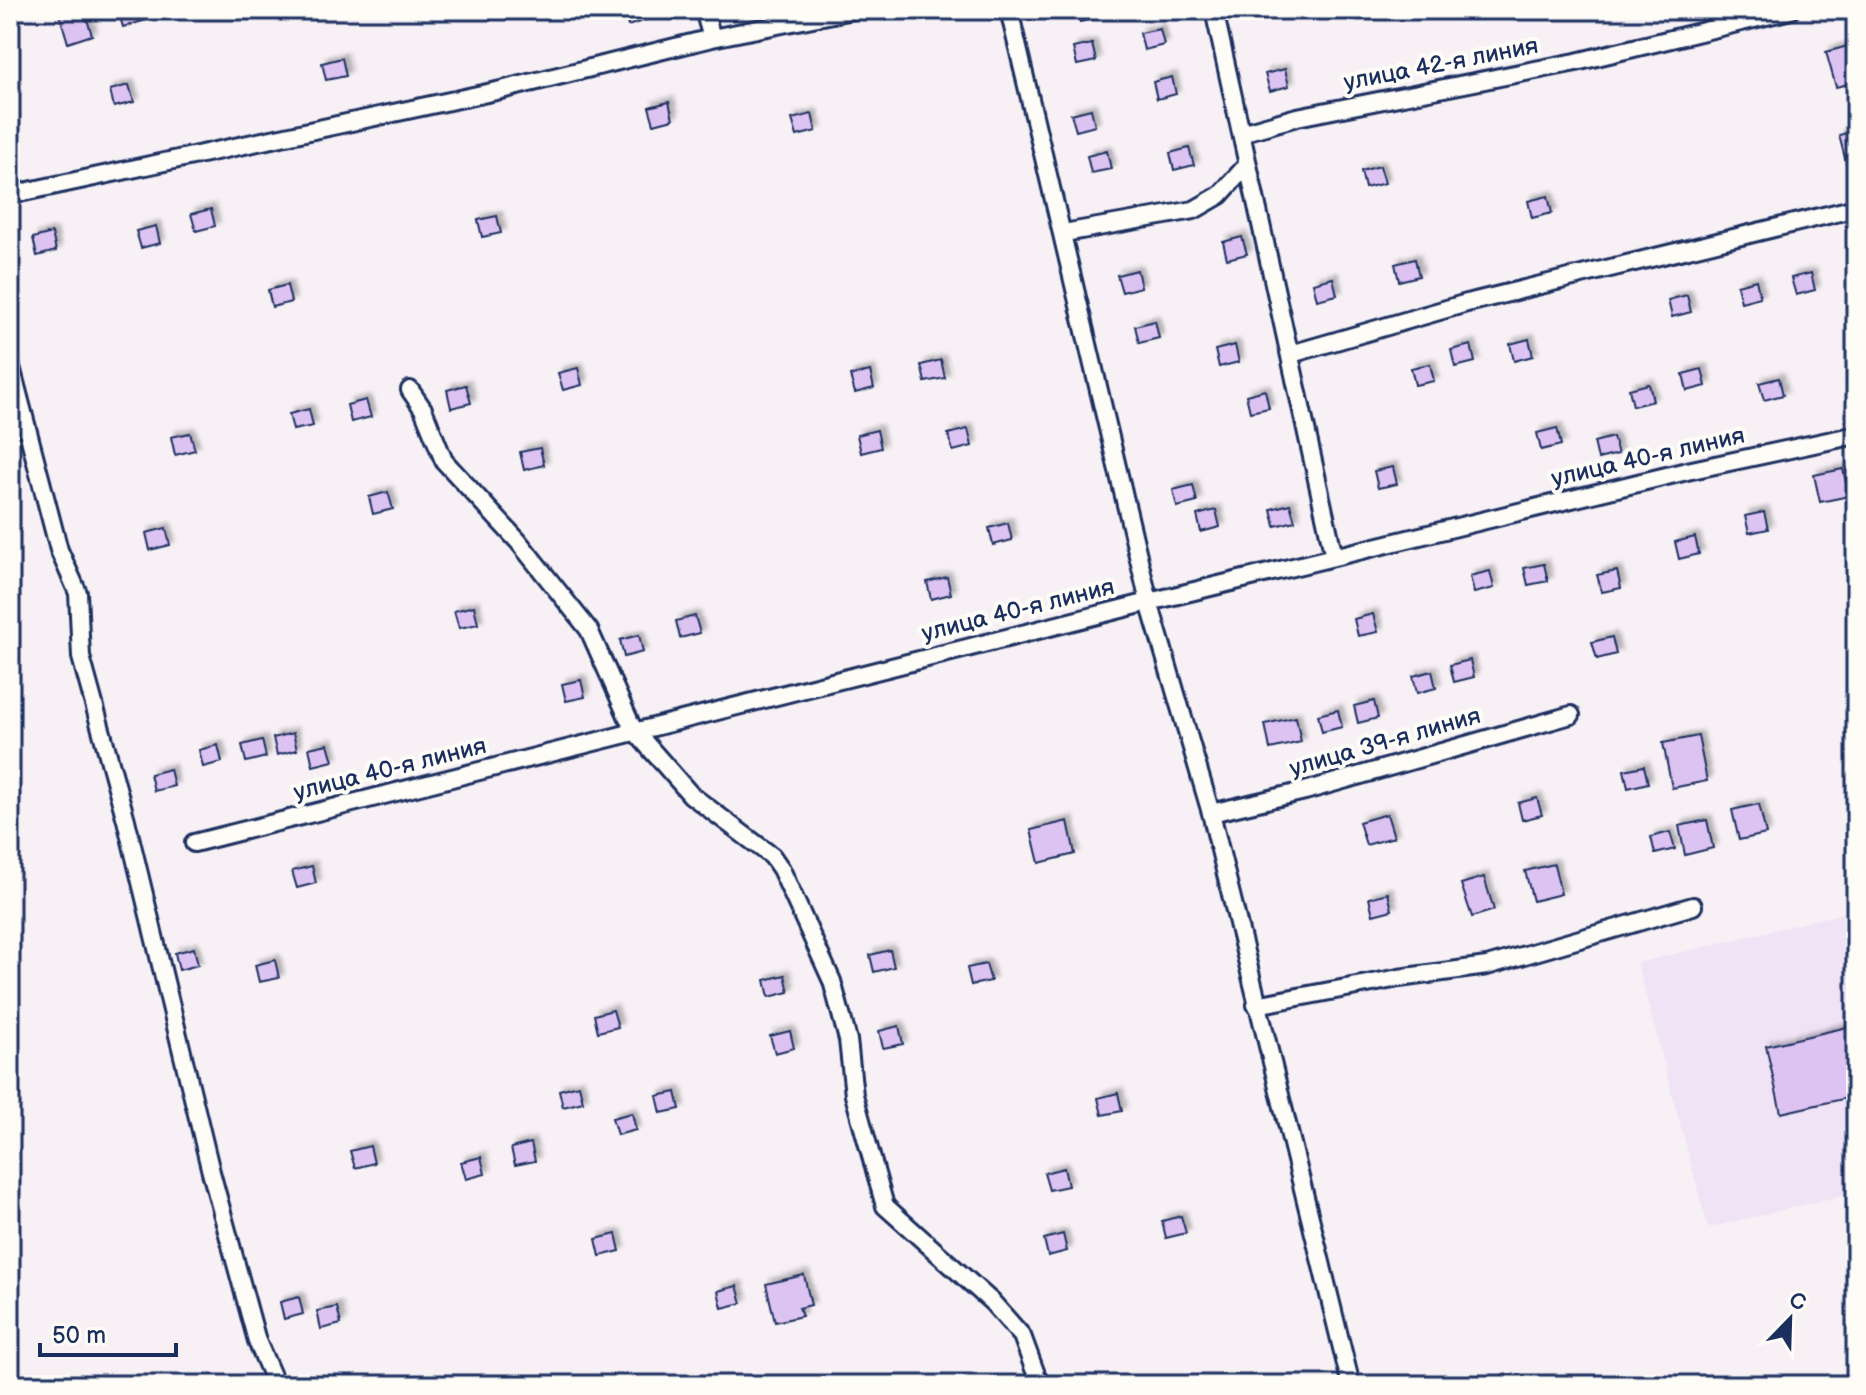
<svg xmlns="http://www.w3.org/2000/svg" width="1866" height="1395" font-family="'Balsamiq Sans',sans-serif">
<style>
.built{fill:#efe3f5}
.building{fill:#ddc3f2;stroke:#1b2f5e;stroke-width:2;filter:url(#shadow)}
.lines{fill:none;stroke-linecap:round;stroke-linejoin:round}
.minor-casing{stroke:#1b2f5e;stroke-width:22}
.minor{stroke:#fdfcf7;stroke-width:16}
.labels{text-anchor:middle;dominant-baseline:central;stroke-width:8;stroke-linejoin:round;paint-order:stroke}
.street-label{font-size:24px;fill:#1b2f5e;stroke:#fdfcf7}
</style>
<defs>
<filter id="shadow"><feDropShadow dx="4.5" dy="-4.5" stdDeviation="2" flood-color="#0004"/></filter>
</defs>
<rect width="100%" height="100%" fill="#f7f1f6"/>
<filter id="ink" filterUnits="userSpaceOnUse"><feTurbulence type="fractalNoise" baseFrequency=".0125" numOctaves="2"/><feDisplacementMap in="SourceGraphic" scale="16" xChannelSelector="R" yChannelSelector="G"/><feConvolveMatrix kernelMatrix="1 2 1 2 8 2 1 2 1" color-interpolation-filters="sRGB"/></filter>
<g filter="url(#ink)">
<path class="built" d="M1856,910V1192L1708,1228L1637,963Z"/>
<path class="building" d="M84,10L92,35L68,43L60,16Z
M118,10H143L146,20L123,27Z
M623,10H649L651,18L628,26Z
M1077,10H1098L1100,17L1080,22Z
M1160,29L1164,45L1144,50L1140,33Z
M1092,44L1096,61L1077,65L1073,48Z
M1855,44L1856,82L1836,87L1826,52Z
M342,58L346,76L326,80L322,63Z
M1285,69L1289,86L1270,91L1265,74Z
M1172,77L1176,94L1157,99L1153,82Z
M129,85L134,102L114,107L110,90Z
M669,102L673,119L654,124L649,107Z
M1091,109L1095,126L1076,131L1071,114Z
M812,114L816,131L797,136L792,119Z
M1856,131V164L1847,166L1839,135Z
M1189,148L1194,165L1174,170L1170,153Z
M1107,151L1111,169L1091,173L1087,156Z
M1380,166L1385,183L1365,188L1361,171Z
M1548,196L1552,213L1532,218L1528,201Z
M211,209L215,226L196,231L191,214Z
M497,216L501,233L482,237L478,220Z
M156,226L160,243L141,248L136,231Z
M52,233L56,251L37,256L33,238Z
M1242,237L1247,254L1227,259L1223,242Z
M1415,259L1419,276L1399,281L1395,264Z
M1137,270L1141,287L1122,292L1117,275Z
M1811,273L1815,290L1796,295L1791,278Z
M1333,278L1337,295L1317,300L1313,283Z
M1756,280L1760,297L1741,302L1737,285Z
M287,285L291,302L272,307L268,290Z
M1687,295L1691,312L1672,317L1668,300Z
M1155,321L1159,338L1139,343L1135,326Z
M1529,339L1533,356L1514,361L1510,344Z
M1235,345L1239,362L1219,367L1215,350Z
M1471,345L1475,362L1455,367L1451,350Z
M941,360L945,378L925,382L921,365Z
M1430,364L1434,381L1415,385L1411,368Z
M578,368L582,385L563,390L558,373Z
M1702,369L1706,386L1687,391L1683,374Z
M870,371L874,388L855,393L850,376Z
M1779,378L1783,395L1764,400L1759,383Z
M1649,384L1653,401L1633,406L1629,389Z
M466,385L471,403L451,408L447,390Z
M1265,390L1269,408L1250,412L1246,395Z
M366,400L371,417L351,422L347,405Z
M309,409L313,426L293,430L289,414Z
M1557,428L1561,445L1541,450L1537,433Z
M968,429L972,446L953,451L948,434Z
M877,430L881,448L861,453L857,435Z
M190,433L195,450L175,455L171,437Z
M1613,437L1618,454L1598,459L1594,442Z
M540,448L544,465L524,470L520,452Z
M1393,467L1397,484L1378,488L1374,471Z
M1843,469L1849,496L1820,502L1814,475Z
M1193,485L1197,502L1177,507L1173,490Z
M388,492L393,509L373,514L369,497Z
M1290,504L1295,521L1275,526L1271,509Z
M1216,510L1220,527L1201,532L1197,515Z
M1764,512L1768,529L1749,533L1745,516Z
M1008,523L1012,540L993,545L989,528Z
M166,528L170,545L150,550L146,533Z
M1695,537L1699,554L1679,559L1675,542Z
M1544,564L1548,581L1528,585L1524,568Z
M1490,571L1494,588L1474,593L1470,576Z
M1617,571L1621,588L1602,592L1597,575Z
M947,577L951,594L931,599L927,582Z
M474,606L478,624L459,628L454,611Z
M1373,614L1378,632L1358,636L1354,619Z
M695,616L700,633L680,638L676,621Z
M639,635L643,652L624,657L620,640Z
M1612,637L1616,654L1597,659L1592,642Z
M1470,660L1474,677L1454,682L1450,665Z
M1432,671L1436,688L1417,693L1413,676Z
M581,680L585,697L566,701L562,684Z
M1374,701L1378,718L1358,723L1354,706Z
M1338,710L1342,727L1322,732L1318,715Z
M1296,717L1301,742L1270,749L1265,724Z
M293,733L297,750L277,755L273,738Z
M1698,736L1707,781L1672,788L1663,743Z
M262,740L266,757L246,762L242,745Z
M328,744L333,761L313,766L309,748Z
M218,745L222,762L203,767L199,750Z
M1644,766L1648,783L1628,788L1624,770Z
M170,769L174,786L154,791L150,774Z
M1537,798L1542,815L1522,820L1518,803Z
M1759,804L1766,834L1739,840L1732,810Z
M1387,814L1394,837L1366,845L1359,822Z
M1707,820L1713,848L1685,855L1679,826Z
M1068,821L1075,854L1039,863L1031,830Z
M1670,832L1675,849L1655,854L1651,837Z
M1554,864L1561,894L1533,901L1525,871Z
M312,866L316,883L297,888L292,871Z
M1484,877L1494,910L1472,917L1461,884Z
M1388,893L1392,910L1373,915L1369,898Z
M194,948L198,965L179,970L175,953Z
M890,950L894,967L874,972L870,955Z
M275,960L279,978L259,982L255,965Z
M986,964L991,981L971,985L967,968Z
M785,975L789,992L769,997L765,980Z
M613,1010L618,1027L598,1032L594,1015Z
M1856,1025V1096L1781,1113L1766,1046Z
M899,1026L903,1044L883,1048L879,1031Z
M790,1031L794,1048L775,1053L770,1036Z
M579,1085L583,1102L563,1107L559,1090Z
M676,1092L680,1109L661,1113L657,1096Z
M1118,1093L1122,1111L1102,1115L1098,1098Z
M632,1113L636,1130L617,1135L612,1118Z
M531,1143L535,1161L515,1165L511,1148Z
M370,1146L374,1163L355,1168L350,1151Z
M481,1157L485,1174L466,1179L461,1162Z
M1064,1168L1068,1186L1049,1190L1044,1173Z
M1181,1216L1186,1233L1166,1238L1162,1221Z
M616,1234L620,1251L600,1256L596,1239Z
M1063,1234L1067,1251L1048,1256L1044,1239Z
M804,1275L811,1305L799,1308L802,1316L775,1322L766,1284Z
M737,1286L742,1303L722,1308L718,1291Z
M299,1297L303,1314L284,1319L280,1302Z
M337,1307L341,1324L321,1329L317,1311Z"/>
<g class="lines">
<defs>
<path id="minor" d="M704,10L712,38
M1009,10L1149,602L1211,813L1351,1385
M1214,10L1334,557
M1241,133L1297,117L1576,62L1791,10
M10,195L501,90L712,38L853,10
M1064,233L1194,210L1220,195L1246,166
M1291,354L1467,303L1856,208
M10,363L59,550L78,593L81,657L126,820L211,1172L257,1341L276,1385
M410,390L423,409L444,461L518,541L589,630L633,729L691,795L772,856L781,869L832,981L848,1040L854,1095L885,1206L992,1302L1022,1336L1040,1385
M1211,813L1305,791L1571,715
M194,843L1149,602L1687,471L1856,435
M1256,1005L1399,978L1487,966L1693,906"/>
</defs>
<use href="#minor" class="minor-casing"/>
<use href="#minor" class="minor"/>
</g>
</g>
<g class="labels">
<g class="street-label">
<text transform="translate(1441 64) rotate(-11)">улица 42-я линия</text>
<text transform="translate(1648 457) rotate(-13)">улица 40-я линия</text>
<text transform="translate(1018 610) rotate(-14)">улица 40-я линия</text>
<text transform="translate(1385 742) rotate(-16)">улица 39-я линия</text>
<text transform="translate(390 769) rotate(-14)">улица 40-я линия</text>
</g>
</g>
<rect width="1866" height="1395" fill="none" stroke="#fdfcf7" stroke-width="40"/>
<rect x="20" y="20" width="1826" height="1355" fill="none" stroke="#1b2f5e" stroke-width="3" filter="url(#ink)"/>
<g transform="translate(1790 1319) rotate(23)" stroke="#fdfcf7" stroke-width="6" paint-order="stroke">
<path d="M0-6L14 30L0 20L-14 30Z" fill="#1b2f5e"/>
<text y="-12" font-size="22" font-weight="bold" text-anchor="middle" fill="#1b2f5e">С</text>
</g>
<path d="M40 1343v12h136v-12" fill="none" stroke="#1b2f5e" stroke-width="4"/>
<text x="52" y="1343" font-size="24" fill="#1b2f5e" stroke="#fdfcf7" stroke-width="6" paint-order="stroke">50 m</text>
</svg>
